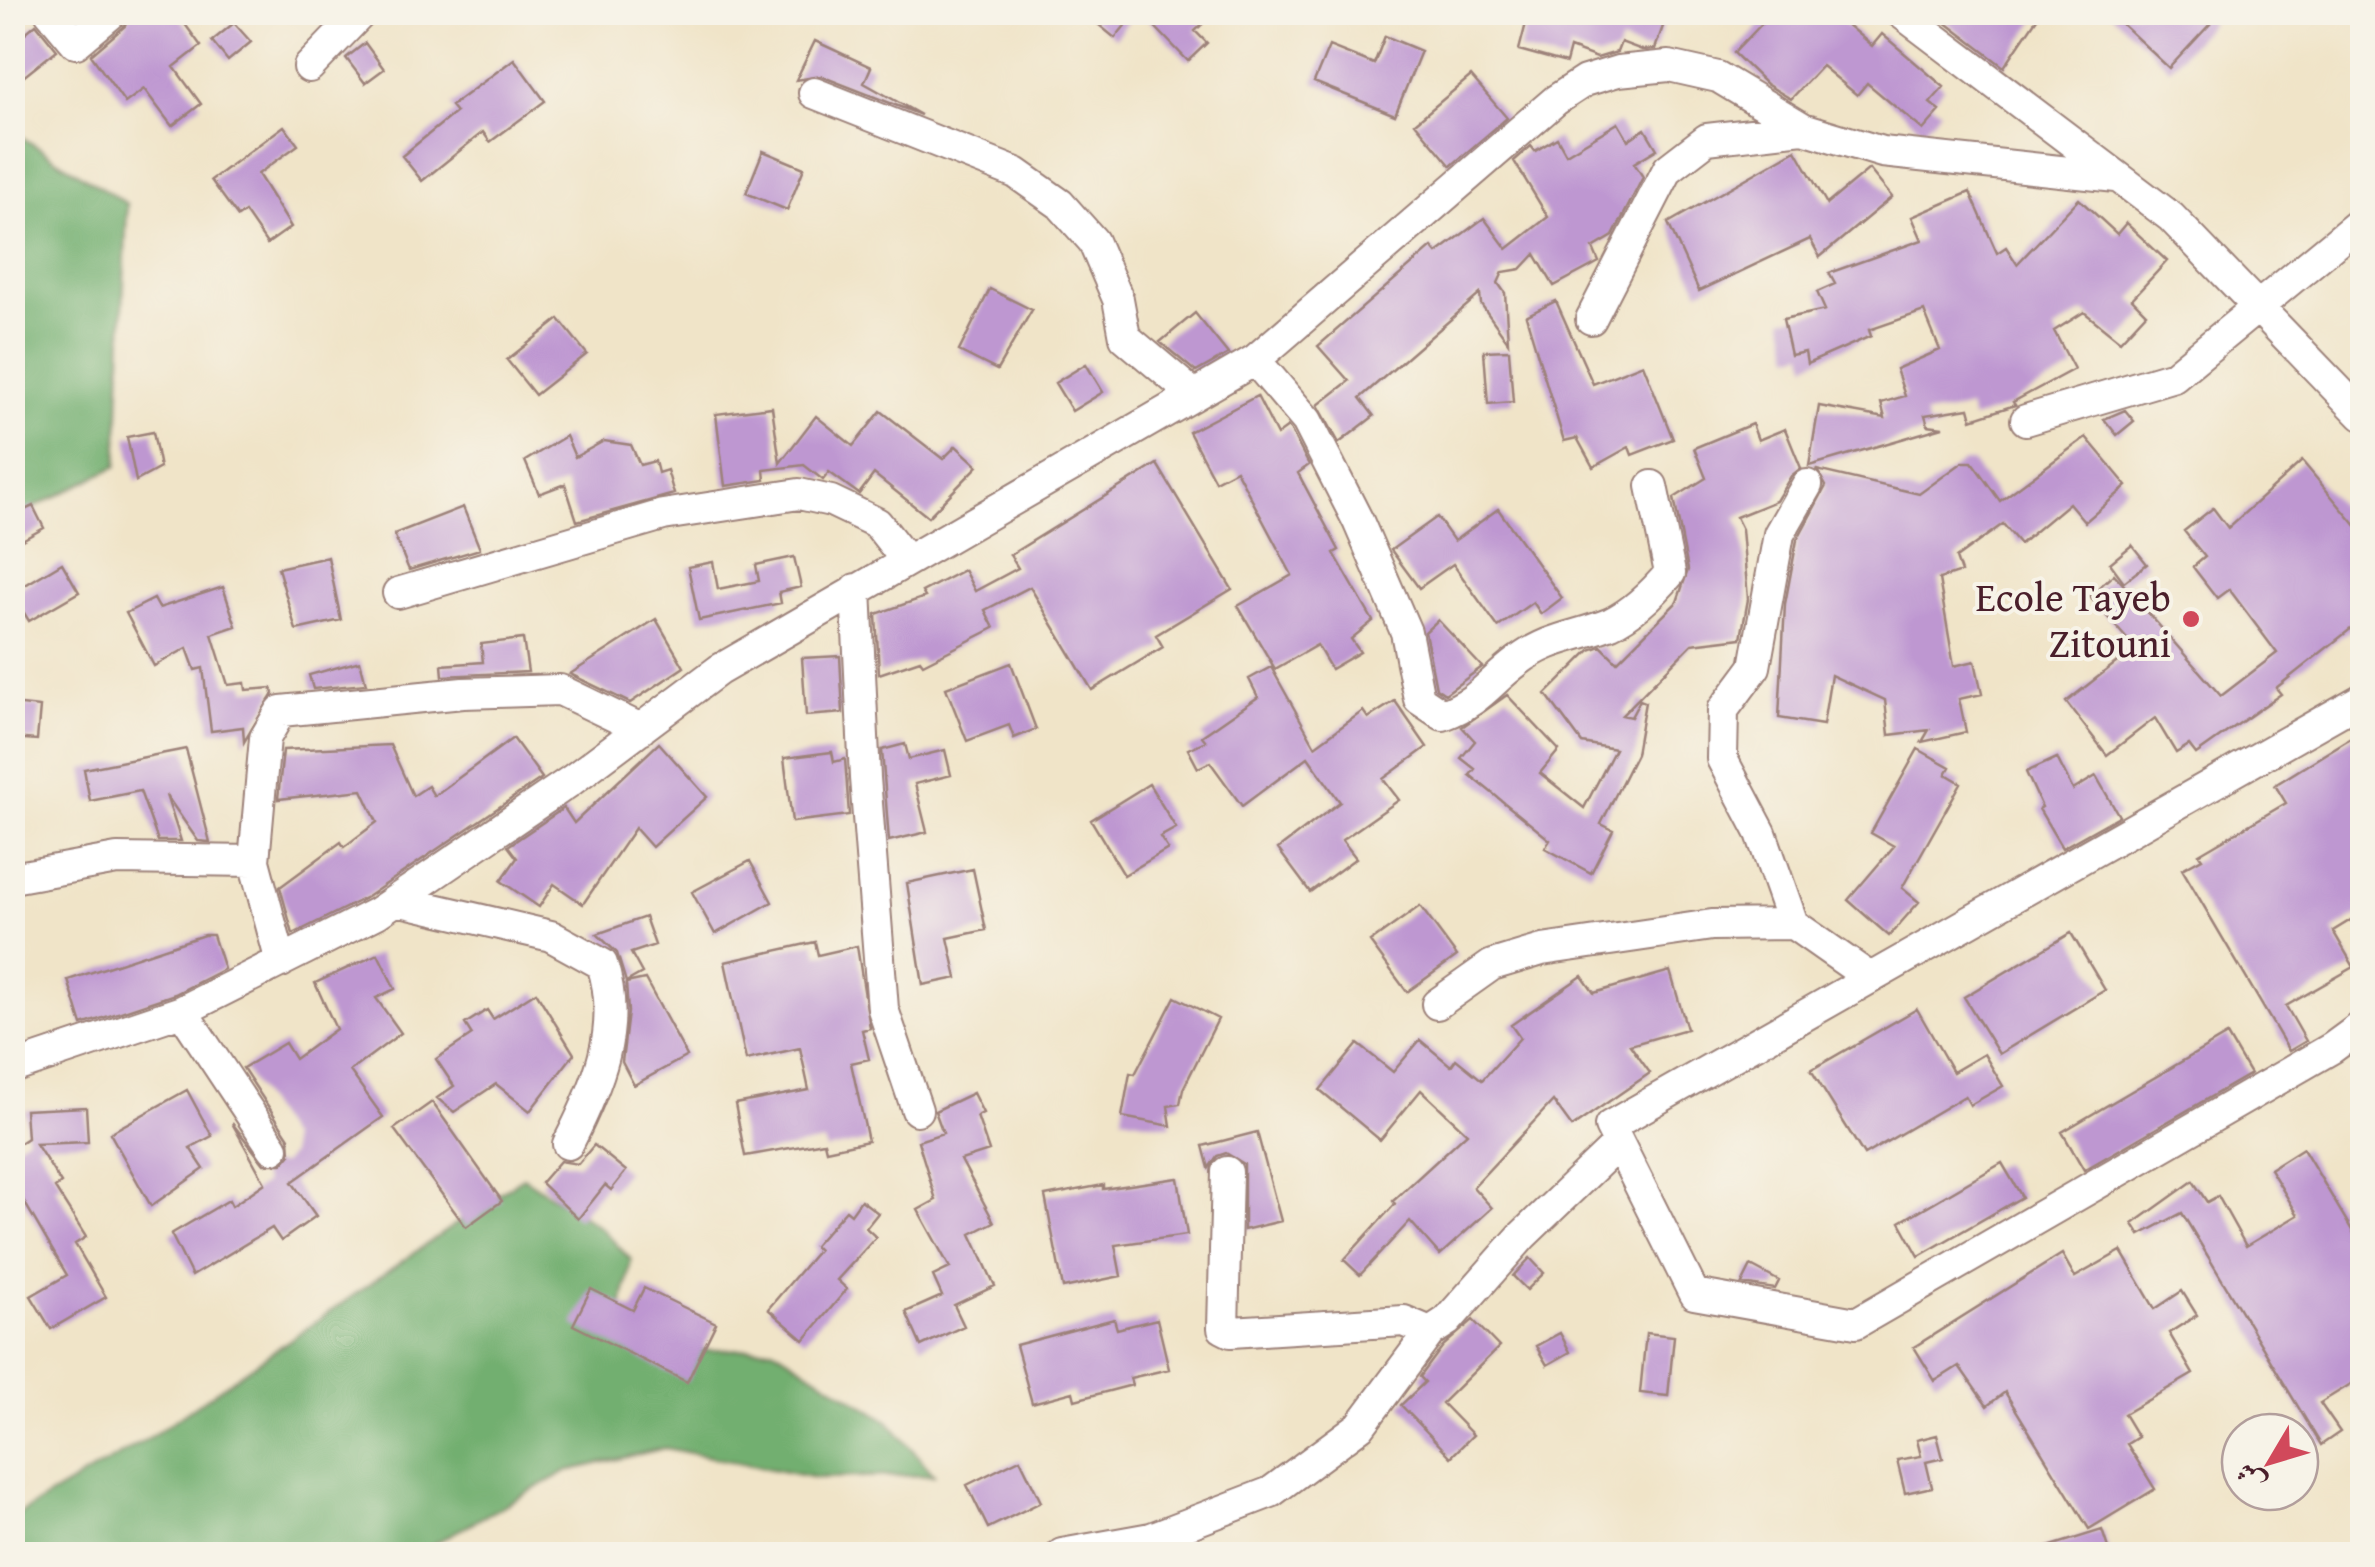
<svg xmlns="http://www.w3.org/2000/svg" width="2375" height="1567" font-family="'Gentium Book Plus',Amiri,serif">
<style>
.forest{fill:#72af6f;stroke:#5e674d;stroke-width:2.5}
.building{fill:#be97d1}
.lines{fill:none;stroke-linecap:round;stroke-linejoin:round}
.minor-casing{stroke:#9d827a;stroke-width:34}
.minor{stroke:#fff;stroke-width:30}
.poi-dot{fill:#d1495b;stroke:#f7f3e8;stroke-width:4}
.labels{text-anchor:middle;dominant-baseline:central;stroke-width:8;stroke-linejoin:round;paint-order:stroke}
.poi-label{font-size:40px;fill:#4a1f2b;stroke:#f7f3e8;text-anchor:end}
</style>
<rect width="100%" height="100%" fill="#f7f3e8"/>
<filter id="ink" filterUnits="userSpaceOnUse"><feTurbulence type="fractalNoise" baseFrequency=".01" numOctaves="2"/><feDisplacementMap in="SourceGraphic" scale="20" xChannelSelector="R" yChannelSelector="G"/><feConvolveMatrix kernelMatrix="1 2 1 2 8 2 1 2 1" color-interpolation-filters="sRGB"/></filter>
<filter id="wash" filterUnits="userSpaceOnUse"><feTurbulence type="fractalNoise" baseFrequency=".0048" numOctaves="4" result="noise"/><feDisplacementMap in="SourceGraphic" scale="40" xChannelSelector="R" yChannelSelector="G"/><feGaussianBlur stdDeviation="2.25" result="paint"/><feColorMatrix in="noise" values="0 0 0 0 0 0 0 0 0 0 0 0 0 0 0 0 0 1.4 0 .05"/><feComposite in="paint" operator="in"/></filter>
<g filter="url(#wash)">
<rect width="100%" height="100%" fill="#f0e4c8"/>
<path class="forest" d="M12,131L127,204L117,466L13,518Z
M523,1177L602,1229L631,1260L621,1312L690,1351L773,1348L888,1421L934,1475L816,1478L665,1448L567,1471L415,1554H13L12,1518L152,1436Z"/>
<g id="blocks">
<path class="building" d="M131,12H176L201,46L174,67L201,104L172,126L144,89L125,103L91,55L125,26Z
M1083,12H1136L1115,38Z
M1141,12H1215L1195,31L1207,43L1188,61Z
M1529,12H1593L1615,20L1618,12H1668L1655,49L1642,50L1621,42L1617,52L1597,58L1570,48L1566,63L1519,50Z
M1773,12H1832L1872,46L1882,34L1944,87L1930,103L1940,111L1923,130L1867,83L1857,95L1822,66L1791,99L1766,84L1734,53Z
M1932,12H2041L2004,67Z
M2109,12H2200L2211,23L2169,68Z
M234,23L251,42L228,61L212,41Z
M36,24L57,50L12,86V44Z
M1385,36L1421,51L1395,115L1314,82L1329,46L1374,64Z
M815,41L871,67L864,83L921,115L821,76L796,80Z
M365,43L384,69L365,83L346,58Z
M514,59L545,101L490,142L483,132L422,181L402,156L456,112L451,106Z
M1471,76L1507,118L1451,166L1415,123Z
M1618,123L1628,140L1645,129L1657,149L1634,163L1643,177L1613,236L1593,248L1599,262L1554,286L1535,254L1521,269L1503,272L1498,283L1505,293L1508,342L1481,304L1480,294L1360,398L1374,416L1339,443L1318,405L1349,381L1318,346L1432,247L1437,253L1484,218L1507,249L1548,217L1514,161L1531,146L1535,151L1557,138L1566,154Z
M284,126L298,145L258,174L291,227L267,244L245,212L238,217L211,180Z
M1796,150L1827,204L1869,169L1892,197L1820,257L1810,239L1699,291L1668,223Z
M763,151L804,168L787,210L746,193Z
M1970,192L1997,253L2006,247L2017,264L2079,199L2117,234L2126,223L2167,261L2132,299L2146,313L2120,341L2084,312L2054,331L2074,369L2013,402L2015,405L1972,419L1969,408L1925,415L1928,425L1943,427L1809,466L1819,406L1885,418L1881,403L1905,396L1896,369L1940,350L1924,311L1869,330L1871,336L1807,364L1805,352L1791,355L1783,319L1825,310L1817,292L1835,284L1829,273L1922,240L1912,217Z
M990,289L1032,310L997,370L959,351Z
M1556,301L1593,384L1643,364L1673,439L1632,455L1629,447L1593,467L1577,438L1564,441L1526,316Z
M1195,313L1228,354L1196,372L1160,342Z
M559,319L587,354L535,395L507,360Z
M1509,350L1513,402L1488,404L1484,351Z
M1086,364L1103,392L1072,411L1055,383Z
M1257,396L1277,435L1288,427L1291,431L1309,465L1298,473L1339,550L1334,553L1373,621L1351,639L1360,652L1331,669L1317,645L1275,669L1238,606L1292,575L1236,470L1215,481L1189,432Z
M772,407L780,463L816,416L853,446L881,411L943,459L956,446L978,466L928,517L874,474L859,494L829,472L823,480L804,465L764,470L765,480L725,486L716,414Z
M2125,410L2134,421L2117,435L2104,419Z
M1752,424L1758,440L1785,429L1801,468L1791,476L1776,501L1736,517L1742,529L1748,599L1741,638L1692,644L1622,715L1631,717L1640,700L1645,702L1636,754L1601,824L1613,830L1591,873L1545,848L1550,840L1470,775L1475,769L1461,758L1475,741L1462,727L1507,695L1559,750L1540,773L1584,808L1615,749L1582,743L1546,694L1590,650L1601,646L1617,662L1677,602L1688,570L1674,498L1706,478L1694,448Z
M153,432L160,468L136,481L127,437Z
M566,436L575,457L604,441L631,445L640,465L655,461L658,473L667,470L674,494L577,521L565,484L539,494L525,461Z
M2086,437L2127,486L2085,522L2069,503L2020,544L2003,524L1956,558L1961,572L1939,579L1954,666L1975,661L1982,694L1959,699L1966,732L1922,742L1929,730L1889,735L1885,700L1831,675L1823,725L1779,718L1785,604L1797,540L1826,486L1817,470L1919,494L1963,462H1972L2000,501Z
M2302,461L2362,533V620L2276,688L2281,694L2196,754L2189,745L2176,753L2155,718L2107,755L2066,702L2135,648L2089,596L2114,574L2221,696L2277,653L2229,589L2217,598L2193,567L2205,557L2184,531L2213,508L2228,528Z
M1157,464L1232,589L1156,635L1163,647L1092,690L1030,587L985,610L994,628L923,664L920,660L879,674L876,614L925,597L922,592L964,570L975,591L1018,568L1010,555Z
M33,506L44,528L22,540L12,516Z
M463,507L480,549L409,570L394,534Z
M1498,509L1562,598L1541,614L1533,602L1498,627L1453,564L1419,588L1391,550L1437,517L1454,541Z
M2132,545L2147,564L2124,582L2110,563Z
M328,557L341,620L296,630L278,568Z
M794,557L801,587L779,592L781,603L699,620L688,567L713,562L718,589L759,581L756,565Z
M62,563L79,592L29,621L12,593Z
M223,587L236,626L212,634L228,685L245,683L246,690L272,688L273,694L244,742L243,727L211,731L203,668L195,670L187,648L154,666L126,613L154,599L159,608Z
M656,619L684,667L630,703L570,674Z
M1438,620L1482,667L1445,694L1436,688L1425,632Z
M523,639L528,672L443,676L442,665L483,662L481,644Z
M840,656L843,713L806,716L802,658Z
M360,661L366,684L313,689L309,675Z
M1011,663L1036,729L1014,738L1009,725L967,741L946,688Z
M1271,667L1315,746L1363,711L1368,718L1395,701L1427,747L1383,779L1399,800L1342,840L1356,858L1310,892L1278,849L1340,802L1308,757L1242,806L1210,762L1198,768L1188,749L1206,741L1202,736L1258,697L1249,679Z
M12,704L40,707L37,740L12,738Z
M2362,731V913L2333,931L2354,967L2286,1006L2306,1041L2289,1051L2182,869L2202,858L2199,854L2286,803L2275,785Z
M513,738L542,778L367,897L293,934L280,887L341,842L344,847L377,822L362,790L278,799L283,750L390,745L413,796L428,786L434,796Z
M659,743L707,797L652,847L635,828L583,904L554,884L539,907L501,881L517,858L508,846L564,808L574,823Z
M905,744L909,759L945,750L951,775L915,784L927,832L889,841L882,750Z
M186,749L210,842L198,841L166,795L181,841H158L140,791L90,801L84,769Z
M1918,749L1950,767L1946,774L1961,783L1902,888L1919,902L1889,936L1848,900L1894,846L1871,833Z
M832,752L834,762L845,759L849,815L792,822L784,758Z
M2057,758L2073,790L2096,776L2119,816L2062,848L2039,809L2042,807L2026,772Z
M1149,784L1176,828L1160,837L1168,849L1124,875L1091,820Z
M750,861L772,902L715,934L692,892Z
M973,869L986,930L948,938L957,978L923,985L907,883Z
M1420,906L1457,956L1407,992L1370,942Z
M645,917L655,945L631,953L642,973L626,982L617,953L597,934Z
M2071,933L2105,990L1999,1054L1964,997Z
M204,935H213L224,969L175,994L82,1025L68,980Z
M815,942L818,955L857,946L870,1028L862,1030L869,1059L851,1063L868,1141L826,1150L824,1142L745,1156L735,1104L809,1090L800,1048L746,1060L725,962Z
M378,954L395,989L376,998L401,1033L350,1071L383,1117L292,1182L316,1216L281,1241L272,1228L192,1276L171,1234L229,1200L232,1206L265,1183L232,1123L264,1164H282L290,1155L289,1138L243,1068L285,1043L295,1059L336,1029L315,983Z
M1670,971L1687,1029L1630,1045L1650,1073L1572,1127L1553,1101L1473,1187L1492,1208L1440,1255L1410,1221L1360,1275L1344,1260L1395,1204L1393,1201L1467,1133L1421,1090L1380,1140L1320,1090L1358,1044L1393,1072L1420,1040L1451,1066L1456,1059L1482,1080L1520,1038L1511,1025L1582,976L1594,993Z
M645,979L687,1056L634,1085L622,1062L628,1012L626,983Z
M536,992L574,1054L530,1111L496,1084L454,1112L437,1098L454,1086L436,1059L472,1035L465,1024L487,1010L493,1019Z
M1175,997L1218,1019L1183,1089L1180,1104L1168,1106L1171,1126L1122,1117L1130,1073L1135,1074Z
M1917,1009L1953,1072L1984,1054L2003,1086L1970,1105L1965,1096L1864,1155L1811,1070Z
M2227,1035L2250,1074L2084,1170L2062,1132Z
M187,1090L212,1136L190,1148L204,1169L151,1206L110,1133Z
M973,1093L983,1113L977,1116L989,1151L961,1160L994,1222L971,1234L995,1286L954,1305L964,1326L921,1346L906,1312L942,1296L933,1276L950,1268L918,1210L936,1200L918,1141L943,1133L935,1111Z
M432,1102L502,1201L466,1227L394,1129Z
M86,1107L88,1142L36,1144L61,1183L55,1188L86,1237L75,1244L106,1297L51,1329L31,1296L67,1275L12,1181V1148L27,1138L25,1110Z
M1257,1132L1281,1221L1244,1230V1164L1226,1153L1217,1156L1209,1168L1203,1146Z
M594,1145L626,1171L611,1190L605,1185L578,1219L541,1183L560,1161L578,1164Z
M2303,1148L2362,1247V1377L2320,1403L2340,1432L2321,1445L2182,1213L2140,1235L2133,1224L2193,1181L2207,1202L2218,1196L2246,1246L2298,1215L2270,1169Z
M2002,1163L2022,1197L1919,1256L1900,1222Z
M1178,1178L1187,1235L1115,1245L1121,1276L1063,1288L1045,1196L1103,1185V1189Z
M861,1200L878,1213L866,1228L876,1237L837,1280L847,1289L804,1340L768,1309L818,1250L814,1246L846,1210L851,1214Z
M2121,1251L2155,1309L2182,1291L2197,1315L2169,1333L2193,1374L2124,1414L2138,1437L2127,1444L2155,1489L2089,1529L2005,1392L1987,1406L1959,1366L1935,1381L1914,1347L2062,1254L2075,1277Z
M1530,1258L1544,1273L1527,1290L1513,1276Z
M1751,1266L1779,1281L1775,1289L1742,1284Z
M644,1288L716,1323L687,1382L573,1325L591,1289L633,1310Z
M1114,1319L1117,1329L1157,1319L1169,1369L1130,1378L1132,1385L1075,1400L1073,1392L1032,1403L1016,1345Z
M1473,1320L1499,1347L1442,1403L1473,1435L1451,1457L1401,1405L1425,1382L1420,1377L1443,1346Z
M1560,1333L1570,1352L1547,1365L1536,1346Z
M1646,1333L1674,1336L1668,1396L1640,1393Z
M1937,1435L1943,1458L1926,1462L1932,1487L1905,1493L1897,1460L1921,1456L1917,1440Z
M1020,1459L1041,1502L988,1528L967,1485Z
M2102,1530L2110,1554H2039L2038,1550Z"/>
</g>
</g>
<g filter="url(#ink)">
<use href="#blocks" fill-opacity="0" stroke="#9d827a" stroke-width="2.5"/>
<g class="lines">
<defs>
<path id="minor" d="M50,12L76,43L113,12
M1900,12L2171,217L2362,415
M309,67L362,12
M814,93L1016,173L1060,204L1093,241L1118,299L1125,337L1194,395
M1591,319L1668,169L1707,139L1803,128
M1255,360L1307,421L1358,521L1406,632L1419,699L1443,715C1482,700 1487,684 1518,661C1549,637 1577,637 1611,623C1634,612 1654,592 1670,573L1652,486
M2026,420L2174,376L2362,221
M1807,485L1779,534L1755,667L1723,710L1722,759L1761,833L1793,924L1870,978
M856,589L865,778L883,1009L917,1110
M398,593L663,515L799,494L831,501L877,523L906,560
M2362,699L1610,1126L1694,1294L1856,1323L2332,1048L2362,1026
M12,878L117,859L254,861
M396,900L551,936L602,964C623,1028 597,1087 568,1144
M281,962L254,861L265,738L281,711L463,693L560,690L641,729
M1437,1004L1492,965L1542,950L1712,925L1793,924
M182,1011L273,1148
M12,1068L182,1011L377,913L572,780L719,670L1255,360L1556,100L1585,81L1618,71L1669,66L1718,77L1803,128L1882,152L2116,177
M1227,1172L1223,1328L1231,1332L1404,1321L1430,1332
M1062,1554L1151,1538L1271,1492L1360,1426L1430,1332L1447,1321L1522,1236L1618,1144"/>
</defs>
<use href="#minor" class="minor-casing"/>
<use href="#minor" class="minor"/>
</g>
</g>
<circle class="poi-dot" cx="2191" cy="619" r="10"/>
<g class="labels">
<g class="poi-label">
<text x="2171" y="596">Ecole Tayeb<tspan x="2171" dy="46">Zitouni</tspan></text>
</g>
</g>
<rect width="2375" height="1567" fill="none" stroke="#f7f3e8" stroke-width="50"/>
<g transform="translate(2270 1462) rotate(232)"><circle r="48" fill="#f7f3e8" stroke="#b29e9c" stroke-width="2.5"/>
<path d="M0-8L18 38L0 25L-18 38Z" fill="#d1495b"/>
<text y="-15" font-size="28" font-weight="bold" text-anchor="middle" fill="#4a1f2b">ش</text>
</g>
</svg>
